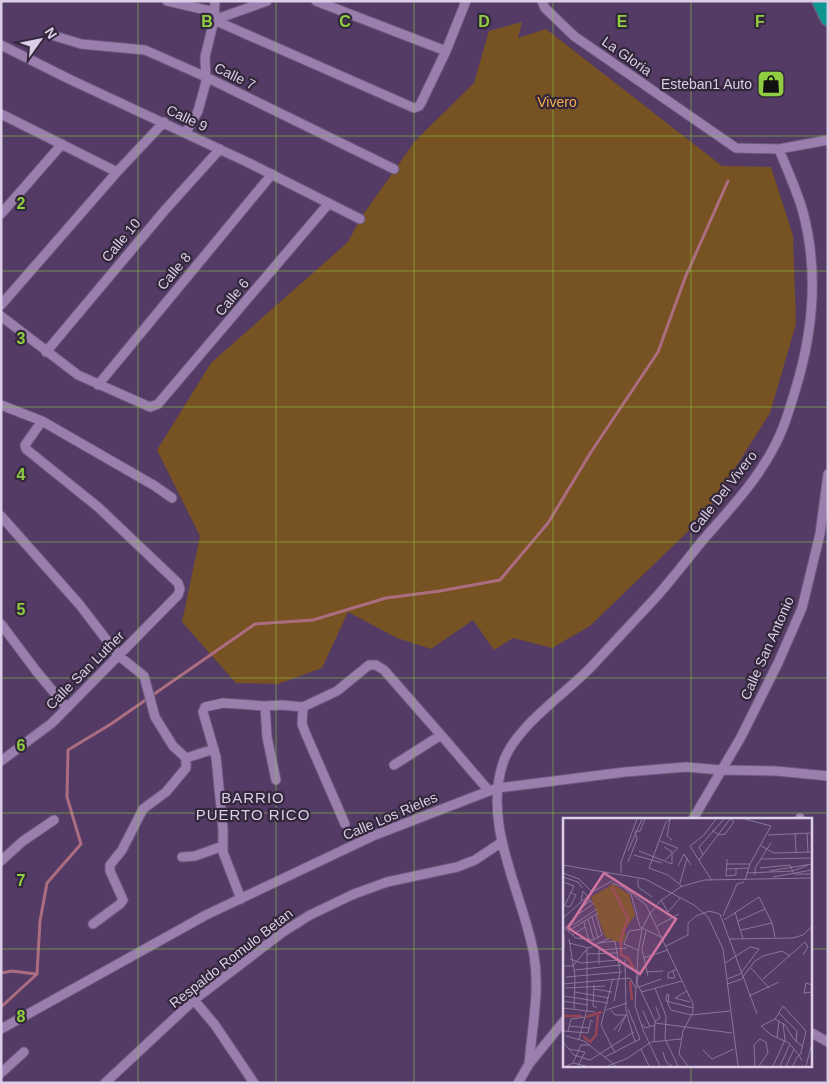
<svg xmlns="http://www.w3.org/2000/svg" width="829" height="1084" font-family="Arial,sans-serif">
<style>
.green{fill:#775223}
.lines{fill:none;stroke-linecap:round;stroke-linejoin:round}
.stream{stroke:#ac6d80;stroke-width:3}
.minor-casing{stroke:#6c587b;stroke-width:11}
.highway-casing{stroke:#6c587b;stroke-width:18}
.minor{stroke:#9a7fae;stroke-width:9}
.highway{stroke:#0f9690;stroke-width:15}
.grid{fill:none;stroke:#90cd41;stroke-width:1;stroke-opacity:0.55}
.labels{text-anchor:middle;dominant-baseline:central;stroke-width:4.5;stroke-linejoin:round;paint-order:stroke}
.street-label{font-size:14px;fill:#dccee7;stroke:#33283b}
.poi-label{font-size:14px;fill:#dccee7;stroke:#33283b;text-anchor:end}
.park-label{font-size:14px;fill:#f8ad4b;stroke:#33283b}
.neighbourhood-label{font-size:15px;letter-spacing:1px;fill:#dccee7;stroke:#33283b}
.inset-river{fill:none;stroke:#974454;stroke-width:2.5}
.inset-road{fill:none;stroke:#8a7699;stroke-width:1}
.view{fill:#cf73a1;fill-opacity:0.15;stroke:#cf73a1;stroke-width:2.5}
.inset-edge{fill:none;stroke:#dccee7;stroke-width:2.5}
.grid-label{font-size:16px;text-anchor:middle;font-weight:bold;fill:#90cd41;stroke:#33283b;stroke-width:4.5;stroke-linejoin:round;paint-order:stroke}
</style>
<rect width="100%" height="100%" fill="#533b65"/>
<path class="green" d="M522,22L518,38L546,29L722,166L771,167L793,236L796,324L770,413L706,514L590,626L552,648L513,638L494,650L473,620L431,649L397,638L348,612L322,668L278,684L236,683L182,622L200,536L157,450L211,363L348,242L360,219L415,141L474,83L489,31Z"/>
<g class="lines">
<path class="stream" d="M1,973L12,971L36,974
M1,1007L37,974L40,921L47,883L81,844L67,797L68,750L111,724L255,624L313,620L386,598L440,591L500,580L548,523L591,452L658,352L685,278L728,181"/>
<defs>
<path id="minor" d="M167,1L215,12
M316,1L446,51
M542,1L545,8L574,36L736,148L779,149L828,140
M214,20L414,108L419,106L421,103L446,51L466,1
M214,20L267,1
M55,36L81,44L145,50L206,77L394,169
M1,45L69,79L249,163L360,219
M1,114L117,172
M186,132L198,111L206,82L205,57L214,20L215,1
M1,214L62,144
M1,305L117,172L164,122
M1,316L78,375L150,407L158,404L329,203
M46,352L165,210L220,149
M98,385L272,174
M1,405L42,421L155,486L172,498
M1,516L79,604L119,656L144,676L155,717L173,746L186,758
M1,624L37,672L67,708
M265,706L267,737L276,780
M303,707L302,724L305,732L345,824
M186,758L214,749
M1,761L52,723L178,595L180,589L178,583L98,507L26,449L25,445L42,421
M394,765L441,735
M693,819L741,737L778,663L802,608L820,534L828,474
M800,819V818
M182,857L195,856L223,846
M1,861L23,841L54,820
M241,899L223,852V829L216,757L203,712L205,707L223,703L265,706L282,705L303,707L337,691L369,665H376L384,670L441,735L489,791
M93,924L120,904L123,900L110,871V865L122,850L143,809L166,792L186,768V758
M194,1000L215,1025L254,1083
M1,1029L206,915L375,835L489,791L498,788L625,772L686,767L721,770L776,771L828,776
M810,1032L828,1042
M529,1064C532,1028 540,991 534,955C523,893 482,826 503,763C515,726 567,693 593,665C614,642 636,619 657,596C673,578 688,558 703,540C728,511 755,483 773,449C783,431 789,411 795,391C813,333 819,272 803,212C797,190 787,170 779,149
M1,1073L24,1052
M105,1083L194,1000L283,932L310,915L354,894L387,882L457,867L475,860L502,842
M518,1083L529,1064L564,1021"/>
<path id="highway" d="M820,1L828,18"/>
</defs>
<use href="#minor" class="minor-casing"/>
<use href="#highway" class="highway-casing"/>
<use href="#minor" class="minor"/>
<use href="#highway" class="highway"/>
</g>
<path class="grid" d="M138,1V1083M276,1V1083M414,1V1083M553,1V1083M691,1V819M1,136H828M1,271H828M1,407H828M1,542H828M1,678H828M1,813H828M1,949H564M810,949H828M691,1065V1083"/>
<defs>
<symbol id="shop-square" viewBox="-11 -11 22 22"><rect x="-9" y="-9" width="18" height="18" rx="4" fill="#90cd41" stroke="#33283b"/><path d="M-5-2.5h2.3a2.7 3.5 0 0 1 5.4 0H5L5.5 6h-11ZM-1.5-2.5h3a1.5 2.3 0 0 0-3 0Z" fill="#111"/></symbol>
</defs>
<g fill-rule="evenodd">
<use href="#shop-square" x="755" y="68" width="32" height="32"/>
</g>
<g class="labels">
<g class="street-label">
<text transform="translate(627 56) rotate(35)">La Gloria</text>
<text transform="translate(235 76) rotate(26)">Calle 7</text>
<text transform="translate(187 118) rotate(25)">Calle 9</text>
<text transform="translate(121 240) rotate(-50)">Calle 10</text>
<text transform="translate(174 271) rotate(-50)">Calle 8</text>
<text transform="translate(232 297) rotate(-50)">Calle 6</text>
<text transform="translate(723 492) rotate(-52)">Calle Del Vivero</text>
<text transform="translate(767 648) rotate(-66)">Calle San Antonio</text>
<text transform="translate(85 670) rotate(-45)">Calle San Luther</text>
<text transform="translate(390 816) rotate(-23)">Calle Los Rieles</text>
<text transform="translate(231 958) rotate(-38)">Respaldo Romulo Betan</text>
</g>
<g class="poi-label">
<text x="752" y="84">Esteban1 Auto</text>
</g>
<g class="park-label">
<text x="557" y="102">Vivero</text>
</g>
<g class="neighbourhood-label">
<text x="253" y="797">BARRIO<tspan x="253" dy="17">PUERTO RICO</tspan></text>
</g>
</g>
<g transform="translate(563 818)">
<rect width="249" height="249" fill="#533b65"/>
<path d="M50,66L66,76L72,97L61,113L63,117L61,123L54,124L42,119L28,79Z" fill="#775223"/>
<path class="inset-river" d="M49,69L65,101L58,120V137L65,140L72,153M67,163L69,182M0,198H19M23,199L39,194M20,218L27,224L33,217L35,197"/>
<path class="inset-road" d="M107,1L104,18L109,22M108,1L103,4L86,50L105,57L119,68M182,1L208,8M149,12L156,17L162,16L171,4L168,1M72,13H77L82,1M232,15L233,34M244,15L245,34M205,17L249,15M97,23L115,30L102,42M198,28L211,35L249,34M65,33L79,1M76,33L109,46V34L101,29M71,37L99,45M140,37L136,29L161,1M164,41L163,58L173,57V51M198,41L247,40M136,42L167,1M65,44L74,21L72,14M164,46H187M0,47L82,61L131,87L145,99L160,131L175,248M115,48L121,36L128,47M197,50L227,47L231,56H249M164,51L185,50M206,53L249,46M230,53L245,47M0,55L16,61L29,74L49,63M58,55V44L74,1M183,55L230,53M192,57V50L208,25M0,59L15,64L19,70M210,59L249,52M51,60L83,87L130,186V194L120,213L116,236L125,248M75,61V69L89,79M182,62L187,46L208,8M149,63L127,28L141,17L153,1M0,64L11,68L0,91M49,65L60,69L68,76L77,109L98,119M117,65L124,40M117,69L141,62L249,60M98,82L105,94L117,80M3,88L7,89L13,77L8,75M172,94L180,121M16,96L30,86L20,73L18,83M16,96L18,90L28,82M160,98L174,66L181,64M29,99L35,120M0,100L26,77M25,101L31,122M161,102L196,79L209,105L212,119M175,103L202,91M21,104L26,123M10,107L34,91M94,108L116,96M0,109L13,120L30,122L39,117L33,97M2,110L15,96M178,112L209,105M5,113L35,95M83,113L79,131L85,158M9,117L22,109M6,121L12,158L11,191M166,121L230,120L240,117L249,108M6,125L26,130L46,120M35,125L52,123L57,154L51,183M103,128L125,117V105L133,98L146,93L157,96L194,196M75,132L61,126L66,113L79,111M24,136L55,135M80,140L105,132M7,141L18,145L56,142M62,141L63,193L72,224M162,145L187,129L196,131M36,146V132L64,130M0,148H10L24,131M188,150L206,170M11,152L58,147M76,153L74,165L92,203L91,223M110,153L112,160H105V155L114,151M83,154L100,153M3,159L59,154M50,160L38,207L52,235M179,160L192,143L200,138L219,133L227,138M164,161L177,156L196,131M200,161L242,124L245,129L240,137M0,166L67,160L72,169H76L98,161M164,166L179,161M31,167L30,188L34,190M249,167L243,165L241,175L249,174M2,170L42,168M92,170L103,198L102,221L115,248M31,171L49,174M124,173L112,180L127,184M12,174L46,180M78,174L119,163M1,178L45,185M186,178L216,164M0,183L25,187M103,183L130,190M105,183L106,177L104,176L103,181L108,192L128,197L167,193M0,189L1,117M0,190L32,194M43,192L64,185M48,192L52,197H64M80,193L87,209M216,195L234,213L233,224M212,201L222,207L230,220L240,229M92,203L97,200L93,189M92,205L169,215M220,205L222,222M79,206L82,210L92,207M6,208L27,210M51,212L63,197M0,213L25,215L28,202L30,204M5,213L8,201L22,199M55,214L63,197M3,218L21,223L53,248M214,220L216,203M16,221L24,191V130M0,224L11,237L27,242M6,231L22,234L15,248M78,231L86,248M140,232L149,241L171,231M100,234L103,244L109,248M42,239L77,221L65,191M27,242L71,214M10,245L18,227H27M4,248L10,245L23,248M45,248L65,240L88,224L118,221M97,248L80,212L72,187L75,135L79,111L86,97L97,83L119,68M192,248L191,227L197,221L203,224L205,235L196,248M210,248L222,222M217,248L227,226M223,248L231,231M230,248L234,239L236,237L238,236V234L243,213L220,188L212,201L198,208L208,217L226,225L236,237L239,243M243,248L249,225"/>
<path class="view" d="M41,55L113,101L77,156L5,110Z"/>
<rect width="249" height="249" class="inset-edge"/>
</g>
<g class="grid-label">
<text x="207" y="27">B</text>
<text x="345" y="27">C</text>
<text x="484" y="27">D</text>
<text x="622" y="27">E</text>
<text x="760" y="27">F</text>
<text x="21" y="209">2</text>
<text x="21" y="344">3</text>
<text x="21" y="480">4</text>
<text x="21" y="615">5</text>
<text x="21" y="751">6</text>
<text x="21" y="886">7</text>
<text x="21" y="1022">8</text>
</g>
<rect width="829" height="1084" fill="none" stroke="#dccee7" stroke-width="5"/>
<g transform="translate(40 40) rotate(57)" stroke="#33283b" stroke-width="4" paint-order="stroke">
<path d="M0-4L9 19L0 12L-9 19Z" fill="#dccee7"/>
<text y="-8" font-size="14" font-weight="bold" text-anchor="middle" fill="#dccee7">N</text>
</g>
</svg>
